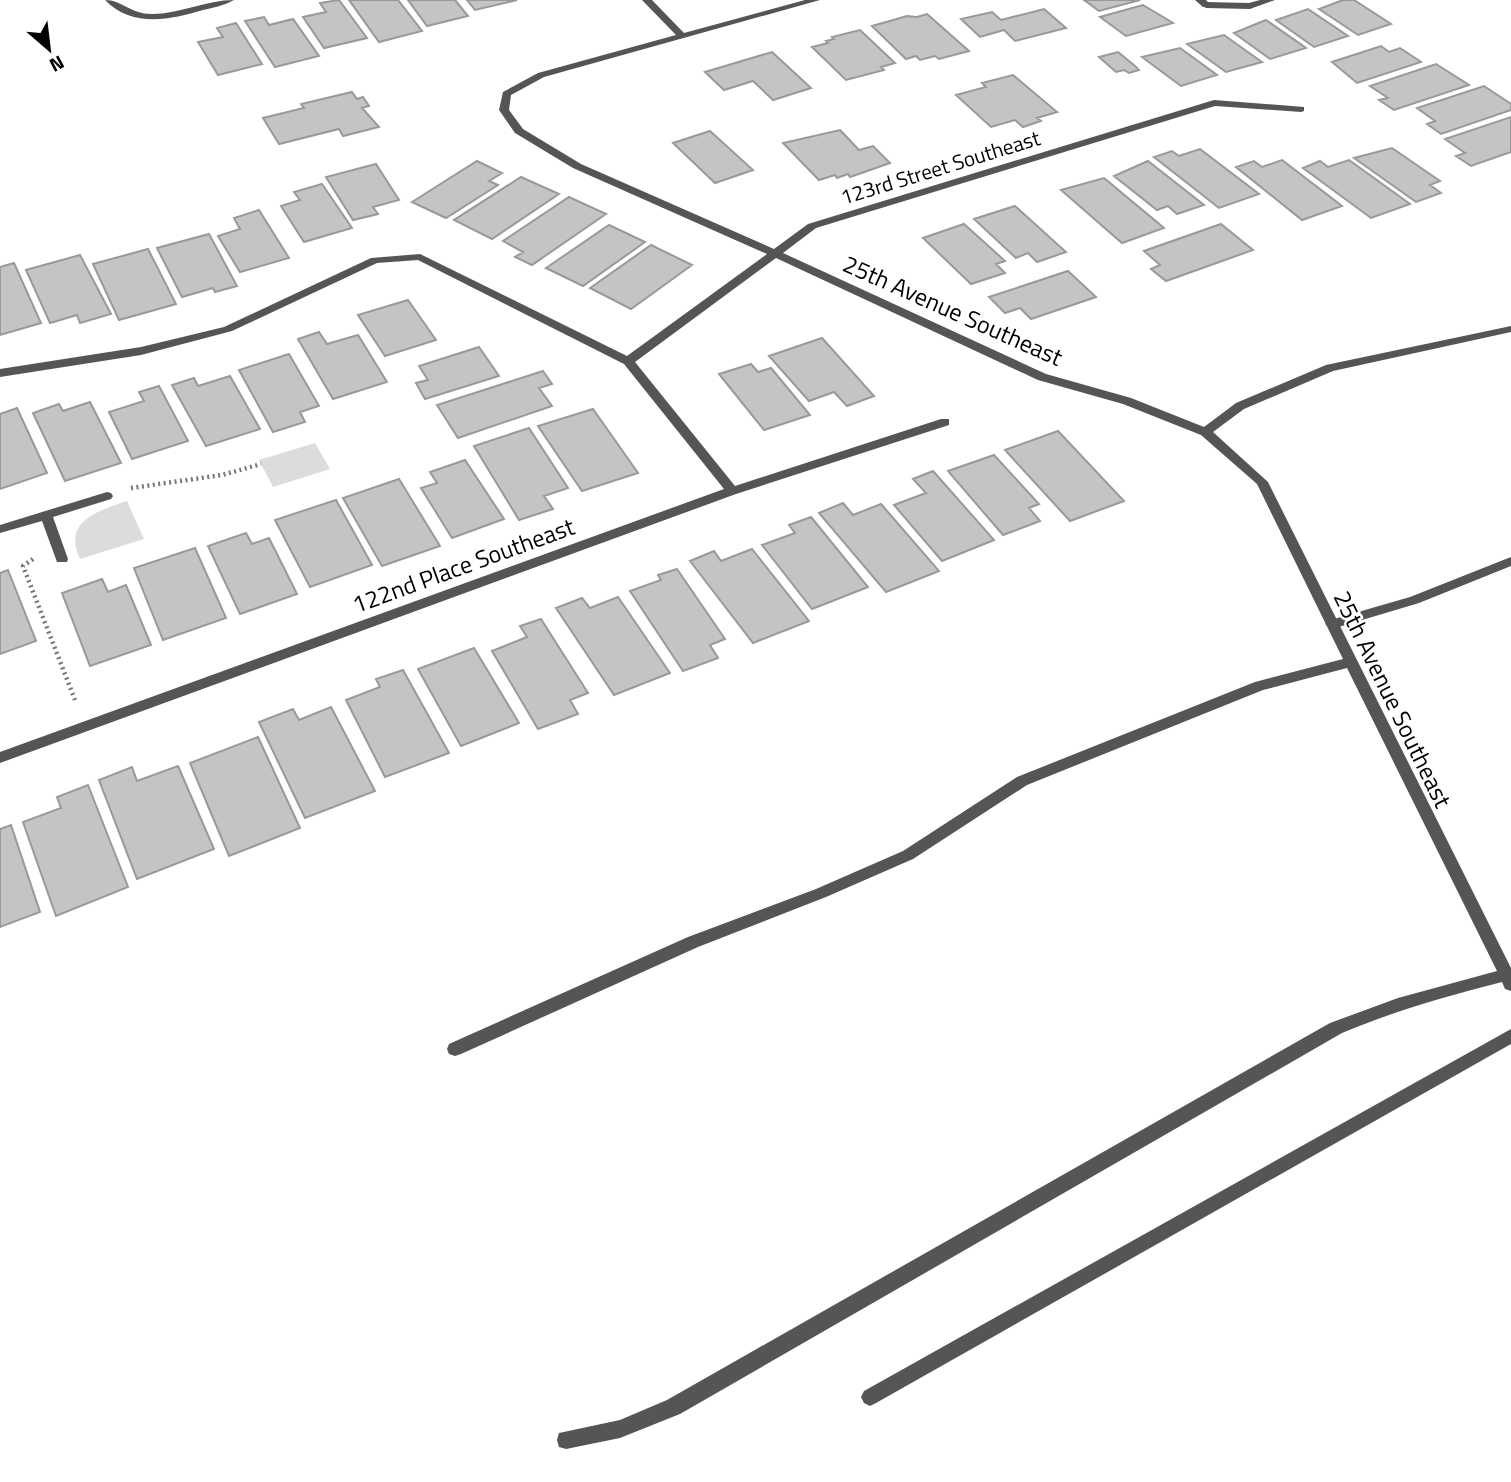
<svg xmlns="http://www.w3.org/2000/svg" width="1511" height="1482" font-family="'Titillium Web',sans-serif">
<style>
.green{fill:#dcdcdc}
.building{fill:#c4c4c4;stroke:#999;stroke-width:2}
.lines{fill:none;stroke-linecap:round;stroke-linejoin:round}
.path{stroke:#777;stroke-width:4.5;stroke-dasharray:2 3.5;stroke-linecap:butt}
.service{fill:#555;fill-rule:evenodd}
.minor{fill:#555;fill-rule:evenodd}
.labels{text-anchor:middle;dominant-baseline:central;stroke-width:5;stroke-linejoin:round;paint-order:stroke}
.far-street-label{font-size:21px;fill:#000;stroke:#fff}
.street-label{font-size:24px;fill:#000;stroke:#fff}
</style>
<rect width="100%" height="100%" fill="#fff"/>
<path class="green" d="M315,443L330,469L273,487L259,460Z
M127,501L144,539L80,559C62,521 98,511 127,501Z"/>
<path class="building" d="M339,0L367,38L324,48L303,17L326,12L320,3Z
M349,0H398L422,31L379,42Z
M408,0H455L468,16L427,26Z
M467,0H517L475,10Z
M1084,0H1140L1099,11Z
M1343,0H1354L1391,24L1358,35L1319,9Z
M1143,5L1173,23L1126,36L1100,17Z
M1044,9L1066,28L1015,41L1004,30L980,37L961,19L992,12L1001,20Z
M1308,9L1348,36L1314,47L1276,20Z
M927,14L969,51L939,59L935,56L920,60L916,56L906,59L872,26L907,16L917,17Z
M264,17L269,25L293,19L319,56L275,67L245,21Z
M1266,20L1306,48L1270,59L1234,33Z
M236,23L262,64L218,75L198,42L223,37L217,28Z
M860,30L895,63L881,67L884,70L846,80L812,47L828,43L826,41L834,39L832,37Z
M1224,35L1262,62L1226,72L1187,44Z
M1381,46L1389,52L1400,48L1421,62L1357,83L1332,62Z
M1180,48L1217,75L1181,86L1142,57Z
M772,52L811,88L773,100L753,81L724,90L705,72Z
M1118,52L1135,66L1139,70L1129,73L1124,70L1116,72L1099,57Z
M1436,64L1469,85L1394,110L1379,100L1388,98L1370,86Z
M1013,75L1057,112L1037,118L1041,121L1023,127L1015,120L991,127L956,95L986,87L982,83Z
M1484,86L1511,104V110L1441,134L1427,124L1435,121L1417,108Z
M352,92L357,99L363,97L369,106L362,108L379,127L343,136L339,129L279,144L263,118L304,108L301,104Z
M1511,117V152L1471,166L1456,156L1465,153L1445,139Z
M840,130L859,150L873,146L890,163L850,177L848,174L837,178L835,175L819,180L783,143Z
M710,131L753,170L715,183L673,143Z
M1392,148L1440,181L1430,185L1441,193L1416,202L1354,158Z
M1200,149L1259,194L1219,208L1154,157L1172,151L1179,156Z
M1282,160L1342,206L1302,220L1236,167L1254,161L1262,167Z
M1349,160L1410,204L1371,218L1303,168L1320,161L1328,167Z
M477,161L502,173L489,181L498,185L446,218L412,202Z
M1148,161L1204,205L1177,214L1168,206L1157,210L1114,176Z
M376,164L399,200L373,207L378,214L353,220L326,177Z
M521,177L559,194L492,239L454,220Z
M1104,178L1164,228L1122,243L1061,190Z
M322,184L352,228L304,242L281,206L300,200L294,192Z
M569,197L606,214L532,265L515,257L523,252L503,241Z
M1015,206L1066,252L1037,262L1028,253L1016,258L974,219Z
M259,210L289,258L240,272L218,236L240,229L234,218Z
M964,224L1005,261L996,264L1005,273L971,284L923,238Z
M1221,224L1253,250L1166,281L1151,269L1160,265L1144,251Z
M609,225L645,242L583,286L546,268Z
M209,234L237,286L215,292L213,288L182,297L157,248Z
M651,245L692,265L631,309L590,288Z
M148,249L176,304L119,320L93,264Z
M80,255L111,314L80,323L77,315L50,323L26,270Z
M14,263L41,323L0,335V267Z
M1068,271L1096,297L1031,319L1020,308L1005,313L989,297Z
M408,300L436,340L385,356L358,315Z
M319,332L327,344L358,335L387,382L333,399L298,339Z
M822,338L874,396L847,406L834,392L809,401L769,356Z
M479,347L499,376L425,399L416,383L428,380L419,366Z
M289,354L319,406L300,412L305,422L273,432L239,370Z
M751,364L758,372L771,368L810,415L764,430L719,374Z
M543,371L552,384L539,388L552,406L458,438L437,405Z
M230,376L260,429L206,446L172,385L194,378L198,386Z
M159,386L188,441L132,459L109,412L144,401L139,392Z
M90,402L121,463L65,481L33,413L59,404L63,411Z
M17,408L47,473L0,489V414Z
M593,409L638,473L582,491L538,426Z
M529,428L568,488L544,496L553,509L519,520L474,446Z
M1058,431L1124,501L1070,521L1005,450Z
M994,455L1039,504L1029,508L1040,521L1003,535L948,471Z
M465,460L504,519L452,538L421,488L437,483L430,472Z
M933,471L994,540L942,561L894,505L926,493L913,479Z
M399,479L440,546L382,566L343,498Z
M336,500L372,565L310,587L275,520Z
M843,503L853,515L881,504L939,571L886,592L819,513Z
M811,517L868,587L812,609L762,545L795,533L789,525Z
M246,533L252,544L269,538L297,594L240,614L208,546Z
M195,548L226,618L163,640L134,568Z
M752,549L809,621L753,643L690,561L714,551L721,561Z
M677,569L725,639L710,645L718,658L683,671L630,591L661,580L658,575Z
M8,570L36,641L0,654V573Z
M102,579L108,592L126,585L151,645L90,666L62,593Z
M618,597L670,673L614,695L556,608L582,598L590,608Z
M541,619L588,693L570,700L578,714L538,729L492,651L527,637L520,626Z
M474,648L519,723L461,746L418,669Z
M403,670L449,753L385,777L346,700L380,687L376,679Z
M331,707L375,791L305,818L259,722L293,709L299,720Z
M258,737L300,828L229,856L190,763Z
M178,766L214,849L137,879L99,780L132,767L137,781Z
M88,785L128,887L56,916L23,822L61,808L57,797Z
M11,825L40,912L0,927V829Z"/>
<g class="lines">
<path class="path" d="M131,488L222,475L261,464
M33,559L23,566L75,700"/>
<path class="service" d="M1260,0H1275L1250,9L1206,8L1201,5L1206,2L1249,3Z
M107,492L111,493L113,496L111,499L53,517L68,559L67,562H57L42,521L0,533V525Z
M1511,557V566L1419,603L1332,629L1325,624L1327,621L1410,597Z
M1511,1029V1044L876,1403L870,1406L864,1403L861,1397L864,1391Z"/>
<path class="minor" d="M105,0C122,0 130,14 152,14C180,14 206,0 234,0C225,5 213,8 203,10C170,20 132,28 105,0Z
M642,0H652L684,33L805,0H820L544,77L511,95L509,110L523,129L581,164L774,249L808,224L1214,100L1304,107V111L1301,112L1215,106L816,228L783,253L1046,374L1131,398L1204,427L1236,403L1326,365L1511,326V332L1333,371L1244,409L1213,432L1268,482L1511,968V991L1505,989L1502,982C1448,996 1394,1011 1342,1033L680,1414L620,1438L566,1449L559,1447L557,1440L559,1433L620,1420L667,1400L1330,1023L1398,998L1497,971L1347,668L1263,690L1027,785L913,859L826,897L698,947L461,1054L455,1056L449,1054L447,1049L449,1044L688,937L816,889L903,851L1017,777L1255,682L1343,659L1257,484L1201,435L1123,404L1038,380L776,258L635,362L735,486L941,419H949V425L736,494L0,763V752L724,489L624,364L418,260L377,263L232,331L141,355L0,377V369L141,347L224,327L371,258L420,254L627,356L767,254L573,168L515,133L499,110L503,92L538,73L676,35Z
M1195,0H1206L1211,5L1203,7Z"/>
</g>
<g class="labels">
<g class="far-street-label">
<text transform="translate(940 167) rotate(-17)">123rd Street Southeast</text>
</g>
<g class="street-label">
<text transform="translate(953 310) rotate(24)">25th Avenue Southeast</text>
<text transform="translate(463 565) rotate(-20)">122nd Place Southeast</text>
<text transform="translate(1393 699) rotate(64)">25th Avenue Southeast</text>
</g>
</g>
<g transform="translate(49 49) rotate(152)" stroke="#ffffff" stroke-width="5" paint-order="stroke">
<path d="M0-5L12 26L0 18L-12 26Z" fill="#000000"/>
<text y="-10" font-size="19" font-weight="bold" text-anchor="middle" fill="#000000">N</text>
</g>
</svg>
